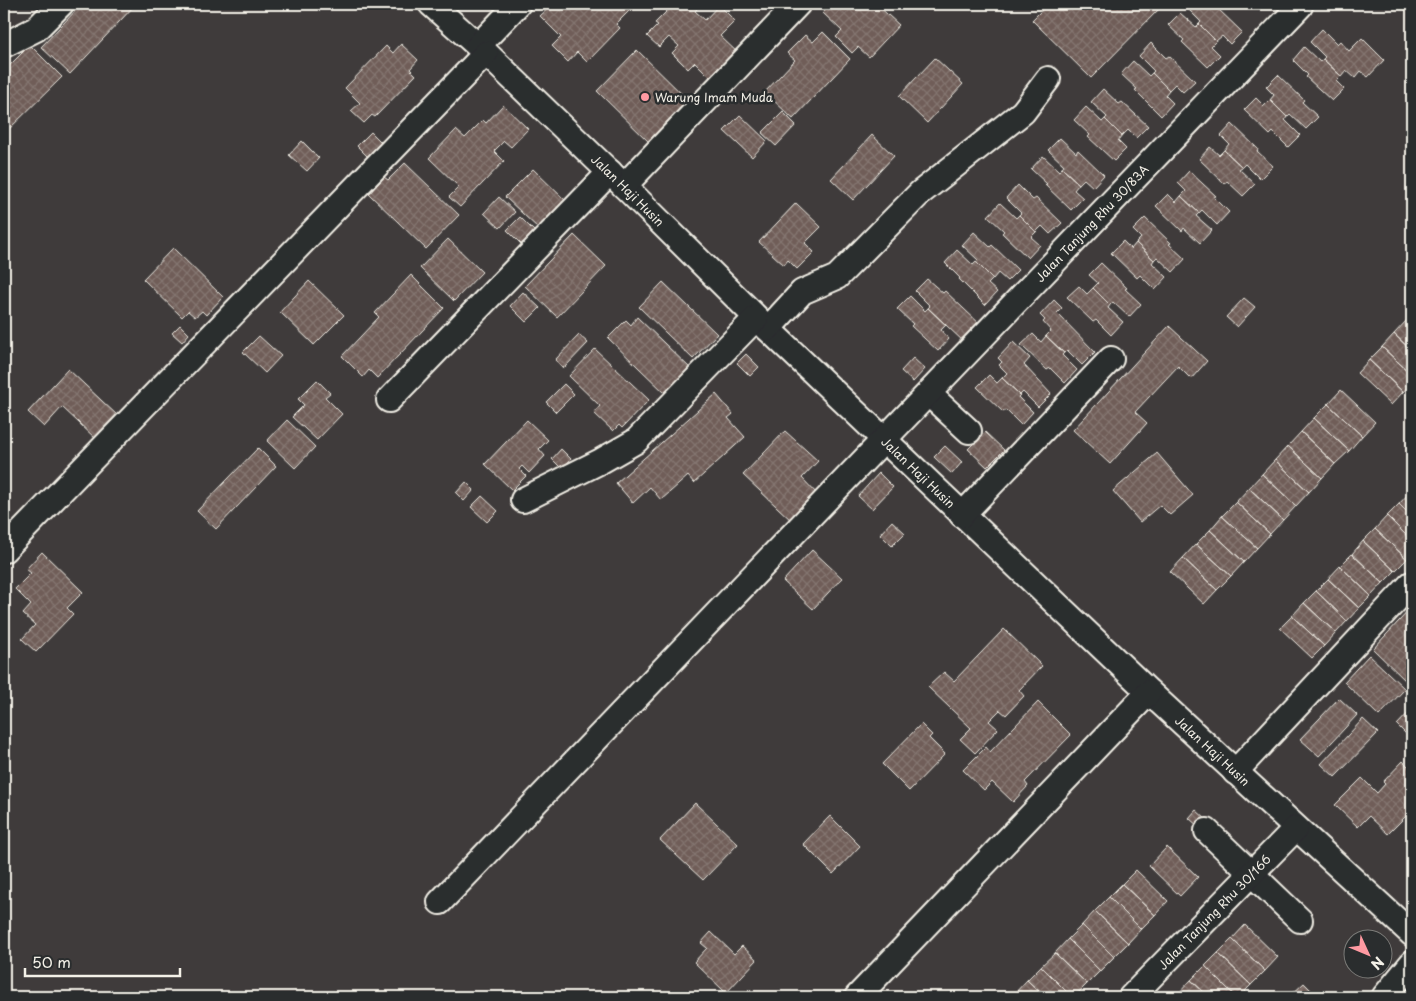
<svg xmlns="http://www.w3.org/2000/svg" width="1416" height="1001" font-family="'Playpen Sans',sans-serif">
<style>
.building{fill:url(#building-cross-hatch);stroke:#f4f1e8}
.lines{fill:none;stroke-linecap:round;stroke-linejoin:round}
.street-casing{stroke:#f4f1e8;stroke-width:28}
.street{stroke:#2a2d2e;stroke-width:24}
.poi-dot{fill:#ff9aa2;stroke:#2a2d2e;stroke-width:2}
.labels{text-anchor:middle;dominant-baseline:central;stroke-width:5;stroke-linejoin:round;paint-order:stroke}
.poi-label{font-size:12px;fill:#f4f1e8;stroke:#2a2d2e;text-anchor:start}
.street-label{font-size:12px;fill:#f4f1e8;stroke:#2a2d2e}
</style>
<defs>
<pattern id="building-cross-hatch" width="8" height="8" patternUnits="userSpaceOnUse" patternTransform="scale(1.25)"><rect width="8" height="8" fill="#6f5d58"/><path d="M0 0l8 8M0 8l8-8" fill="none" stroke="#847570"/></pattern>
</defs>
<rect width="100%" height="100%" fill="#3f3b3b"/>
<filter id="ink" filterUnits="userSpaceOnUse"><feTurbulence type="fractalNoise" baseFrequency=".02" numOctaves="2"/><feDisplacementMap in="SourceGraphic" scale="10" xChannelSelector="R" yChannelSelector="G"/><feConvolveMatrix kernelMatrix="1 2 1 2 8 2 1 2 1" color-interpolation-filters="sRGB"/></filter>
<g filter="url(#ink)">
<path class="building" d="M82,4H136L70,74L41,47Z
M553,4H596L599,6L601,4H636L616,24L620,28L587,62L577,52L568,62L552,46L561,37L540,16Z
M674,4H702L695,11L705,20L719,5L735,21L720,36L740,55L714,81L695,62L688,69L672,53L679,46L669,37L659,47L647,36L658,25L655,23Z
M831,4H876L899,25L869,57L858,47L852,53L836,37L842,31L823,13Z
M1048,4H1164L1091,78L1032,20Z
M1189,4H1207L1213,10L1216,7L1242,32L1230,44L1222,36L1216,41L1199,24L1201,22L1186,7Z
M1180,13L1196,27L1199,24L1216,41L1211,46L1220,55L1208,67L1182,42L1184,40L1168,25Z
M1322,29L1337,44L1340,41L1349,51L1362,38L1384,60L1368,77L1361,71L1355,78L1346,70L1341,76L1323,59L1325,57L1310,42Z
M823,32L850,59L793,119L765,92L795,60L787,53L805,35L813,42Z
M1151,43L1166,58L1169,56L1195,81L1183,92L1175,84L1169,90L1152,73L1154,71L1139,56Z
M401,44L418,60L410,69L416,75L375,117L372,115L364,123L351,111L360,103L345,88L386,46L393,53Z
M30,45L62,77L4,134V71Z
M1304,47L1320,62L1323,59L1341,76L1336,81L1344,89L1332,101L1306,77L1308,75L1293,60Z
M637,50L692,104L652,145L597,91Z
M935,58L963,84L927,123L899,96Z
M1133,61L1149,76L1152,73L1169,90L1165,95L1173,103L1161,116L1135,90L1137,89L1121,74Z
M1278,75L1304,100L1302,102L1318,117L1306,129L1290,114L1287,117L1270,100L1274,95L1266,87Z
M1103,89L1119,104L1122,102L1148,126L1136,138L1128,130L1122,136L1105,119L1107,117L1091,102Z
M1256,98L1264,106L1270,100L1287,117L1285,120L1300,135L1288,147L1273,132L1270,135L1244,110Z
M503,105L528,129L511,147L504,141L494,151L504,161L460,207L449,197L459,187L429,158L456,130L465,138L483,120L486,123Z
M1086,107L1102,122L1105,119L1122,136L1118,141L1126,149L1114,161L1088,137L1090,135L1074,120Z
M783,112L796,125L776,146L762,133Z
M740,115L767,141L752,157L724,131Z
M1232,124L1258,149L1257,151L1273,166L1260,179L1245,164L1242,167L1224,150L1229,144L1221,136Z
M371,132L384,145L371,160L357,146Z
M872,135L894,156L853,200L831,179Z
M1060,138L1076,153L1078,150L1104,175L1093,187L1084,179L1079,184L1062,168L1064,165L1048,150Z
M302,141L319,158L307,171L289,155Z
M1210,147L1219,155L1224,150L1242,167L1239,169L1255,184L1243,196L1227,181L1225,184L1199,159Z
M1043,156L1059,171L1062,168L1079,184L1074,190L1083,198L1071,210L1045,185L1047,184L1031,169Z
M405,163L459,215L426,249L369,194L384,177L388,180Z
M533,169L567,202L540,230L505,197Z
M1189,171L1216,196L1214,197L1229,212L1217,225L1202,210L1199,213L1181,196L1186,191L1178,183Z
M1018,185L1033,200L1036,198L1062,223L1050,234L1042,226L1036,232L1019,215L1021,213L1006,198Z
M1168,194L1176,202L1181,196L1199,213L1196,216L1212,230L1200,243L1184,228L1182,231L1156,206Z
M499,197L515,212L500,228L484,213Z
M796,203L821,227L805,243L814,252L797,269L788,260L784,265L759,242Z
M1000,203L1016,218L1019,215L1036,232L1031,237L1040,245L1028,258L1002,233L1004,231L988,216Z
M520,217L536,233L523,246L507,230Z
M1145,218L1171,243L1169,244L1185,259L1173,272L1157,257L1154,260L1136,243L1141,238L1133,230Z
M974,232L990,247L992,245L1018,270L1007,281L998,273L993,279L976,262L978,260L962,245Z
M574,235L606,266L557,317L525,286Z
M448,239L482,272L454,301L420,268Z
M1123,241L1131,249L1136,243L1154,260L1152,263L1167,277L1155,290L1140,275L1137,278L1111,253Z
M173,248L223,297L206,315L202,311L195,317L188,311L182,317L143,279Z
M957,250L973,265L976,262L993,279L988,284L997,292L985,305L959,279L960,278L945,263Z
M1101,263L1127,288L1125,289L1141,304L1129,317L1113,302L1110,305L1093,288L1098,283L1089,275Z
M411,275L444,308L377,378L369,370L363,377L342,356L379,317L375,313Z
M927,279L943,293L945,291L982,326L965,343L928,308L930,306L915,291Z
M309,281L344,315L314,345L280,312Z
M663,282L717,334L693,359L639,307Z
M1079,286L1087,294L1093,288L1110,305L1108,308L1123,322L1111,335L1096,320L1093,322L1067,297Z
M523,292L540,308L526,322L510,306Z
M910,296L925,311L928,308L946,325L941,330L949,339L938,351L911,326L913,324L897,309Z
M1244,298L1255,307L1237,327L1226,317Z
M1054,300L1062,308L1057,313L1095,352L1082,365L1067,350L1064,353L1046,336L1051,331L1043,322L1045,320L1040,315Z
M637,317L692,370L667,395L608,338L626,320L631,325Z
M1407,320L1412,325V351L1394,334Z
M180,325L189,334L182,342L172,333Z
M1169,326L1207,361L1191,379L1178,366L1135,412L1147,423L1110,464L1073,430Z
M1033,334L1041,342L1046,336L1064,353L1062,355L1077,370L1065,383L1050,368L1047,370L1021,345Z
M1394,334L1412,351V375L1382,347Z
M579,335L588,343L564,368L555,360Z
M259,336L281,356L265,373L243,352Z
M1013,342L1030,358L1024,365L1051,394L1038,407L1023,392L1020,395L1002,378L1007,373L999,365L1002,362L998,358Z
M1382,347L1412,375V382L1403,392L1369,360Z
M595,349L649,400L622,428L619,425L613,431L594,413L600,406L569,376Z
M746,354L759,367L750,376L737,363Z
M913,358L925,369L913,382L901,371Z
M1369,360L1403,392L1391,405L1357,373Z
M68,369L118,416L96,439L62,407L44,427L28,412Z
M989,375L997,383L1002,378L1020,395L1018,397L1033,412L1021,425L1006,410L1003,412L977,387Z
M317,380L330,393L325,397L342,414L317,440L292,417L304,405L298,399Z
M564,384L574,394L556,412L546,402Z
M1341,390L1375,422L1362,436L1328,404Z
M716,394L733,414L728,418L745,437L694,483L688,476L661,500L650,487L633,503L616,483Z
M1328,404L1362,436L1349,451L1314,418Z
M1314,418L1349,451L1335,464L1301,432Z
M287,420L315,447L295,468L267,441Z
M527,420L548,440L539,449L545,456L529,473L522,466L519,469L526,476L512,490L485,464Z
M785,431L818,461L802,478L818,495L793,522L743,475Z
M985,432L1004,450L987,467L968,449Z
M1301,432L1335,464L1322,478L1288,446Z
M945,446L962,462L952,474L934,457Z
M1288,446L1322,478L1309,492L1275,460Z
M258,448L276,466L216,529L197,511Z
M561,449L571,459L562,469L552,459Z
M1157,453L1193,495L1170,515L1160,505L1140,522L1113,491Z
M1275,460L1309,492L1296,506L1262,474Z
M879,473L893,487L872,509L858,496Z
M1262,474L1296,506L1283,520L1249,488Z
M466,482L474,490L464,501L456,493Z
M1249,488L1283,520L1270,534L1236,502Z
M1411,491L1412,493V517L1399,504Z
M482,496L498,511L487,522L471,507Z
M1236,502L1270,534L1257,548L1222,516Z
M1399,504L1412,517V541L1387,516Z
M1222,516L1257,548L1244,562L1210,530Z
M1387,516L1412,541V553L1407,559L1375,529Z
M892,521L905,533L892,546L880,534Z
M1375,529L1407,559L1395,571L1363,541Z
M1210,530L1244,562L1231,576L1196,544Z
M1363,541L1395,571L1383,583L1352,554Z
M1196,544L1231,576L1217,590L1183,558Z
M812,550L842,578L813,609L783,581Z
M42,552L83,592L67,608L73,614L36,652L22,639L35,625L23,614L31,605L15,589L31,573L26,569Z
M1352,554L1383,583L1371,596L1340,566Z
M1183,558L1217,590L1204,604L1170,572Z
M1340,566L1371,596L1359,608L1328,579Z
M1328,579L1359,608L1347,621L1316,591Z
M1316,591L1347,621L1336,633L1304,603Z
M1304,603L1336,633L1324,646L1292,616Z
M1412,607V677L1407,682L1373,649Z
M1292,616L1324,646L1312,658L1280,628Z
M1004,629L1042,666L1019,690L1024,696L1006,715L1000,710L989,721L998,729L975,753L960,739L971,728L928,687L944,672L954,681Z
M1369,655L1405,689L1379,716L1344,682Z
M1339,698L1357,715L1319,756L1300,739Z
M1038,702L1071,735L1025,782L1028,786L1013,802L992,782L984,790L963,770L986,747L990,752Z
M1412,709V740L1397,725Z
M1363,719L1378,733L1335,777L1321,764Z
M921,724L932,735L929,738L945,754L909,791L882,764Z
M1403,761L1412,770V810L1388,834L1369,816L1358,827L1335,805L1362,778L1377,793L1385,784L1383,782Z
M695,803L738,844L703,880L660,840Z
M1196,810L1207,820L1200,828L1189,818Z
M830,816L860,846L833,874L803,844Z
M1167,847L1198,877L1180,896L1149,866Z
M1136,870L1168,901L1155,915L1122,884Z
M1122,884L1155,915L1141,929L1109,897Z
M1109,897L1141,929L1128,943L1095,911Z
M1095,911L1128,943L1114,957L1082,925Z
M1082,925L1114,957L1100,971L1068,939Z
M1245,925L1278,957L1265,971L1232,939Z
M711,932L734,954L742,946L757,960L726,993L694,962L707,948L701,943Z
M1068,939L1100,971L1087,984L1055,953Z
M1232,939L1265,971L1251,985L1218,953Z
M1055,953L1087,984L1074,997H1072L1041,966Z
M1218,953L1251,985L1239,997H1236L1205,966Z
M1041,966L1072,997H1045L1027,980Z
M1205,966L1236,997H1209L1191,980Z
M1027,980L1045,997H1017L1014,994Z
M1191,980L1209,997H1181L1178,994Z
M1304,983L1318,997H1289Z"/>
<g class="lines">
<defs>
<g id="street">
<path id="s1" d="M431,4L486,53L624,186L768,329L1149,692L1412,934"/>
<path d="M4,45L36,29L61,4"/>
<path d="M478,46L518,4"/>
<path d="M624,186L798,4"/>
<path d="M768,329L802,292L837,277L920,193L1023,112L1048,79"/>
<path d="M929,394L969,431"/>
<path d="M389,400L610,172"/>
<path d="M523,500L601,461L636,441L756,318"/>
<path d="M962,515L1111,359"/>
<path d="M4,550L486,53"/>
<path d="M1235,772L1411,584L1412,585"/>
<path d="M1207,831L1300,920"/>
<path id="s2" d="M440,902L1300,6"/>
<path d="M857,997L1149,692"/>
<path id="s3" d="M1131,997L1296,828"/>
<path d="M1384,997L1412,963"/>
</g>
</defs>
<use href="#street" class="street-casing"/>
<use href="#street" class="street"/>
</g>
</g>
<circle class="poi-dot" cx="645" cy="97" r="5"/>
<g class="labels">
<g class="poi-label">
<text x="655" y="97">Warung Imam Muda</text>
</g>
<g class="street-label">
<text stroke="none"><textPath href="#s1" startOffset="271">Jalan Haji Husin</textPath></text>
<text stroke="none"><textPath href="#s2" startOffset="941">Jalan Tanjung Rhu 30/83A</textPath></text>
<text stroke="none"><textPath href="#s1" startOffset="676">Jalan Haji Husin</textPath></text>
<text stroke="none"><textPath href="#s1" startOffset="1081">Jalan Haji Husin</textPath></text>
<text stroke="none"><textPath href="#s3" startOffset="119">Jalan Tanjung Rhu 30/166</textPath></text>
</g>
</g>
<rect width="1416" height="1001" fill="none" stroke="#2a2d2e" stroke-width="20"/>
<rect x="10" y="10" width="1396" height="981" fill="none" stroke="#f4f1e8" stroke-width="2" filter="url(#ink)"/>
<g transform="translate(1368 954) rotate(134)"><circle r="24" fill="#2a2d2e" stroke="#7b7b78"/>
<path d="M0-4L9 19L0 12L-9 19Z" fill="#ff9aa2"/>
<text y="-8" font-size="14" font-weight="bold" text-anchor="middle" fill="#f4f1e8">N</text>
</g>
<path d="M25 968v8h155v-8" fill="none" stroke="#f4f1e8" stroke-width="2.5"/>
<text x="32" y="968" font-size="15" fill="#f4f1e8" stroke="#2a2d2e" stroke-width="4" paint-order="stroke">50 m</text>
</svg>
